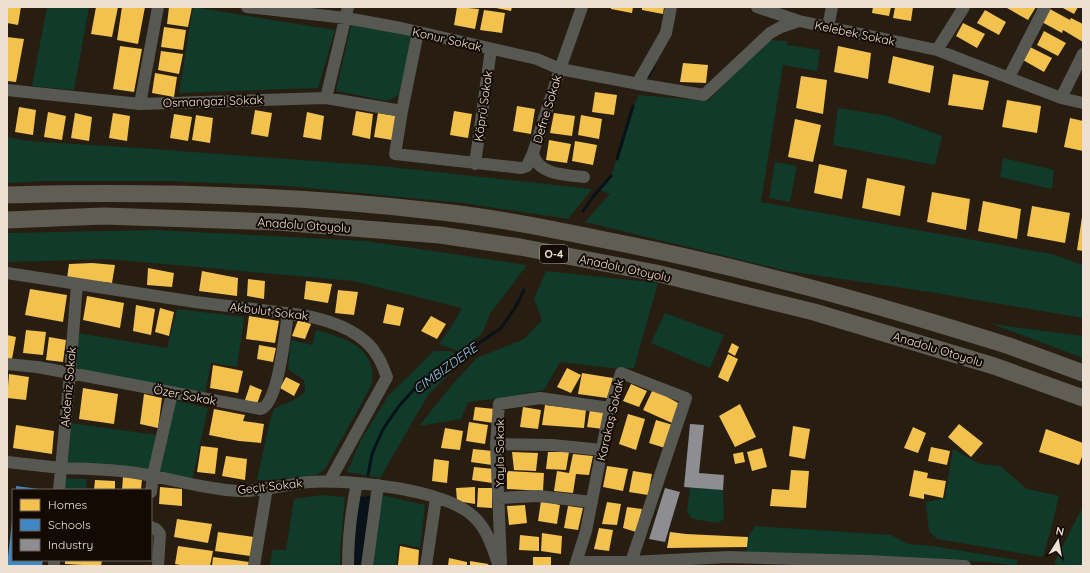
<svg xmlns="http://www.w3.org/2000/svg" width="1090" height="573" font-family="Quicksand,sans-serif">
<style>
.green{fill:#103a29}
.water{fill:#081218}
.homes{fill:#f2c14e}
.schools{fill:#3f88c5}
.industry{fill:#8d8d92}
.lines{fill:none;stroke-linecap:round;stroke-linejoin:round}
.stream{stroke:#081218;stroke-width:3}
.minor{stroke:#585852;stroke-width:12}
.highway{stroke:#605e54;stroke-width:17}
.labels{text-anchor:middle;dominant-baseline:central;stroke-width:4;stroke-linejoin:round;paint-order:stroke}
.shield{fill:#130a03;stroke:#aca094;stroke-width:1}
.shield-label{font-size:11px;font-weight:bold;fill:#ede0d2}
.street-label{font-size:12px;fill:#ede0d2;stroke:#130a03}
.water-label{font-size:13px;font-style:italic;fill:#86c7f3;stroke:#130a03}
</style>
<rect width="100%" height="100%" fill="#281d11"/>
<path class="green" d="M47,7H89L74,90L32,86Z
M193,7L335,30L318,88L179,93Z
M351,25L413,35L401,94L387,101L336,91Z
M771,40L787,41V45L820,50L817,71L783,65L761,202L1051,254L1083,265V318L930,292L787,271L585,222L610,194L600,190L611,177L633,106L639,95L708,101L735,73Z
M838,108L888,116L942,136L935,165L833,145Z
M7,137L28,141L154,149L381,166L592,189L568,219L463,203L287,186L170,181H45L7,183Z
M1003,158L1054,170L1052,189L1000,177Z
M775,162L797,166L790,202L769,198Z
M157,230L366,241L527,265L490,314L483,332L460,352L439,344L451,327L462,308L353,281L107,259L7,262V233Z
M546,271L658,283L634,368L619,369L560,362L544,390L501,398L468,402L461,419L419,426L451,386L477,358L524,339L542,320L534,299Z
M177,309L244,317L237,367L211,363L205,393L74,369L78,333L167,348Z
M665,313L724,335L710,368L651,343Z
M992,324L1083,336V358Z
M316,330C337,336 368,343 372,370C373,375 372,381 371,386L325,469L317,475L272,480H257L270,420L274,409C285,403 296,401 305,392L304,380L288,369L291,340L312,345Z
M434,351H451L462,361L428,395L380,478L347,472L361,440L388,396Z
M174,400L208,408L192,480L158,472Z
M69,423L157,435L149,471L64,465Z
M953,449L980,464L1000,466L1027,489L1059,496L1052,525L1043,557L937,539L929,531L926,502L945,498Z
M64,478L87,479L86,490H63Z
M690,487L723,490L724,519L718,523L692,519L687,512Z
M377,494L425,505L420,548L399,543L396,565L397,566H367Z
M321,495L345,497L340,552V566H270L272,550H286L294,499Z
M1083,506V566H1058L1054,563Z
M755,526L891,535L908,544L933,546L1017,560V566L989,562L777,553H746L748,537Z"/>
<path class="water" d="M355,494L363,497L377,494L367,566H348Z"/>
<path class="homes" d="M7,7H21L18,25L7,23Z
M96,7H118L112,37L91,34Z
M122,7H145L138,44L117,40Z
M169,7H192L188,27L167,24Z
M457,7L479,9L475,29L454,25Z
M491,7H512L511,11Z
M611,7H633L632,13L611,9Z
M642,7H664L663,14L642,10Z
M873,7H891L889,16L872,13Z
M895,7H913L911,21L893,18Z
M1008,7H1036L1028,20L1007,8Z
M1061,7H1078L1074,14Z
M1048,8L1070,20L1071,18L1083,24V42L1063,30L1062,33L1040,21Z
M484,10L505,13L502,33L480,30Z
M985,10L1006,22L999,35L977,23Z
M963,23L985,34L977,48L956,36Z
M164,27L186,30L183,50L161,47Z
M1044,31L1066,43L1058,56L1037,45Z
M7,37L24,39L16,82L7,81Z
M120,46L142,49L134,92L113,89Z
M838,46L871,53L868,79L834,72Z
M1030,47L1052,58L1044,72L1023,60Z
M161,51L183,54L179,74L158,70Z
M893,56L934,66L930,93L888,83Z
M683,63L708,65L706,83L680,82Z
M155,73L177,77L174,97L152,93Z
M953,74L989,81L983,110L948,105Z
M801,76L827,80L823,114L796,108Z
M595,92L617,95L614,115L592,112Z
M1007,100L1041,106L1037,133L1002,127Z
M517,106L535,109L531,134L513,131Z
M19,107L36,110L33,135L15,132Z
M255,110L272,113L268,137L251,134Z
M356,111L373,114L370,139L352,135Z
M454,111L472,114L468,138L450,135Z
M48,112L66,116L62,140L44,137Z
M307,112L324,116L321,140L303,137Z
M75,113L92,117L89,141L71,138Z
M113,113L130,116L127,141L109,138Z
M378,113L396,116L392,140L374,137Z
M554,113L575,116L572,136L550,133Z
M174,114L192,117L188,141L170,138Z
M196,115L213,118L210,143L192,140Z
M581,115L602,119L599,139L578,135Z
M1070,118L1083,121V151L1064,147Z
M795,119L821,125L813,162L788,157Z
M549,140L571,144L567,163L546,160Z
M575,141L597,145L593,165L572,161Z
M819,164L847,170L842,199L814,193Z
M867,178L905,186L900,216L862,208Z
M932,192L970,199L966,230L927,222Z
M983,201L1021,209L1017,239L978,231Z
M1032,206L1070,213L1065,243L1027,236Z
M1082,217H1083V251L1077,250Z
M92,263L115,265L112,283L67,278L69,264Z
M148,268L174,273L172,287L147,285Z
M202,271L238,278L237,296L199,291Z
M248,279L265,281L264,299L247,296Z
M306,281L332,284L328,303L304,299Z
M30,289L67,295L63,322L25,315Z
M338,290L358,292L354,315L335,313Z
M87,296L124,303L120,328L83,320Z
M387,304L404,308L400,326L383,323Z
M136,305L155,309L151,335L133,331Z
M160,308L174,312L169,336L155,332Z
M249,316L279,321L275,343L246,339Z
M431,316L446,324L437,339L421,331Z
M298,320L311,324L305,339L292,336Z
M26,330L46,332L43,355L23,353Z
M7,335L16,337L12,359H7Z
M49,337L66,340L63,362L46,360Z
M732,343L739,347L735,356L728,352Z
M259,345L276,348L273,362L257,359Z
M728,354L738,359L728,382L718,377Z
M213,365L243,371L238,393L210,388Z
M567,368L581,375L571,393L557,387Z
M582,373L613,378L607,398L578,394Z
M9,374L29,377L26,400L7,398Z
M286,377L300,384L294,396L280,388Z
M631,384L647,391L639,407L623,401Z
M250,385L262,390L257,404L245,400Z
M83,388L118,394L114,424L79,419Z
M653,389L680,404L672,423L643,410Z
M144,394L162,398L158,428L140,424Z
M740,404L756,437L735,447L719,416Z
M545,405L586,410L584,428L542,425Z
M475,407L495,409L494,423L473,420Z
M523,407L541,410L538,429L520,427Z
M214,409L245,415L243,421L264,424L261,443L239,441L209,435Z
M590,409L606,412L603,429L587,427Z
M628,414L645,419L636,450L619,444Z
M656,420L673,425L665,448L649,443Z
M469,422L488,425L485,444L466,441Z
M959,424L983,443L971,457L948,437Z
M16,425L54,431L52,454L13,448Z
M793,426L810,429L805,459L789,456Z
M913,427L926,433L918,453L904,448Z
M445,428L463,431L460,450L441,448Z
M1046,429L1083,443V454L1079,465L1039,452Z
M201,446L218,448L215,474L197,472Z
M931,447L950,451L947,465L928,461Z
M762,448L767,467L752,471L747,452Z
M473,449L493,451L492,465L471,462Z
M512,452L538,453L536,471L514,470Z
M548,452H569L566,470L546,469Z
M743,452L745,462L735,464L733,454Z
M573,454L593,456L589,475L576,474L573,493L554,491L557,471L569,473Z
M226,456L247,459L245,480L222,476Z
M434,459L449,461L447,483L432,481Z
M607,466L628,469L623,491L603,487Z
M474,467L494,469L492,483L472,480Z
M791,470L809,471L806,508L770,506L772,489L789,490Z
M914,470L928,473L927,478L946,481L943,498L924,494V499L909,496Z
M507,471L544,473L543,491L507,489Z
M633,471L652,474L648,495L629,492Z
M123,477L142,479L141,490H122Z
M95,480L115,481V490H94Z
M160,487L182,489V506L159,504Z
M475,487V504L457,501L456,488Z
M478,488H492V508L477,507Z
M541,501L560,505L557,524L538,521Z
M607,502L621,504L617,525L602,524Z
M525,505L527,523L509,525L507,506Z
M568,506L583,508L578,530L564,528Z
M627,507L642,509L636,532L623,528Z
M177,519L212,524L208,543L174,537Z
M599,528L613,530L609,551L594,549Z
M218,532L254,537L250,556L215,551Z
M670,532L686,534L748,537L747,547L667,548Z
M542,533L562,536L561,554L541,551Z
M520,535L539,537V551L519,550Z
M178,546L213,551L210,566H185L175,564Z
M400,546L419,550L418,566L398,565Z
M213,557L249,562L248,566H212Z
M533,557H551V566H533Z
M449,558L467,562V566H448Z
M65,560H102L101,566L65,564Z
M470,561L488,564L489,566H470Z"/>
<path class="schools" d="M16,486L39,489V490H16Z
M12,521H13V560H43L42,566H7Z"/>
<path class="industry" d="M690,424L704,425L699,473L724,475L723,490L684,487Z
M665,488L680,492L665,542L649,539Z"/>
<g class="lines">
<path class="stream" d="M649,76L654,66
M617,159L633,106
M583,211L592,198L611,176
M368,475L372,454L383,429L399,406L419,384L501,328L515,308L524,290"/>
<path class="minor" d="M247,7L346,18L401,28L537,59L560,69L644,85L704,95L770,33L781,27L799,21
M582,7L560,69L533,153C537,175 566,175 584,177
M757,7L799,21L937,50L1061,98L1083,103
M828,27L832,7
M937,50L964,7
M1009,77L1045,7
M637,84L666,33L671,7
M7,90L140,104L326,98L348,7
M326,98L402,111L418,32
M1061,98L1083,54
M140,104L158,7
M402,111L395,154L521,168L527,166L533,153
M475,164L491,49
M7,273L195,302L302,315C329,320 364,331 378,357C382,363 384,370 387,377L329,482
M7,364L37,367L70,373L261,409C279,402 285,332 288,313
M496,444L552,445L602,450
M7,462C25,464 43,466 61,468C86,469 111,469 136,473C170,478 203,489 238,491C262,492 286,484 309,482C349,479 447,489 475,518C488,530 493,550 499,566
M59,490L70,373L77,284
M151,492L153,475L172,393
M499,498L538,496L592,502
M151,527L156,529L160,534L158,566
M577,562H631L728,557L867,561L965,566
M501,563L496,444L499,404L540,398L610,408
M54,566V560
M254,566L267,488
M348,566C348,538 351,511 357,483
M367,566L378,485
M426,566L436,498
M575,566L586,531L610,408L621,373L686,398L631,562"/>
<path class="highway" d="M7,195C152,191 298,195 442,212C497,218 551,229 605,240C739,266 870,302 1000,343C1028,352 1055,363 1083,373
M7,220L104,216L278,222L440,235L520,247L656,273L814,312L994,366L1083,398"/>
</g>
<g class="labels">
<rect class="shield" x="540" y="245" width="28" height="18" rx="3"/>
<g class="shield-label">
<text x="554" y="254">O-4</text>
</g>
<g class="street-label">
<text transform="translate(855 33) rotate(12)">Kelebek Sokak</text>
<text transform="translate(447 39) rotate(13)">Konur Sokak</text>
<text transform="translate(213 101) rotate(-2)">Osmangazi Sokak</text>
<text transform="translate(483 106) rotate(-82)">Köprü Sokak</text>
<text transform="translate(547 109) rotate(-73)">Defne Sokak</text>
<text transform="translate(304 225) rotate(4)">Anadolu Otoyolu</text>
<text transform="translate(625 268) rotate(12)">Anadolu Otoyolu</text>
<text transform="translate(269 311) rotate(7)">Akbulut Sokak</text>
<text transform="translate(938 349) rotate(17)">Anadolu Otoyolu</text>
<text transform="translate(68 387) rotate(-85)">Akdeniz Sokak</text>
<text transform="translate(185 395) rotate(11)">Özer Sokak</text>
<text transform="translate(610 420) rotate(-77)">Karakaş Sokak</text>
<text transform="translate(499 453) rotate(-90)">Yayla Sokak</text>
<text transform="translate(270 486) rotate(-6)">Geçit Sokak</text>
</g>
<g class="water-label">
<text transform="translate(445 368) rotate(-36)">CIMBIZDERE</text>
</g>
</g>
<rect width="1090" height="573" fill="none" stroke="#ede0d2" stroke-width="16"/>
<rect x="12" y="489" width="140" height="72" fill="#130a03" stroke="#6a6056"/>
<rect x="20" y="499" width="20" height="12" fill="#f2c14e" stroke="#6a6056"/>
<text x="48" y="509" font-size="12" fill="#ede0d2">Homes</text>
<rect x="20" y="519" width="20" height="12" fill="#3f88c5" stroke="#6a6056"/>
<text x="48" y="529" font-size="12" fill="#ede0d2">Schools</text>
<rect x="20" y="539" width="20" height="12" fill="#8d8d92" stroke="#6a6056"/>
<text x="48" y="549" font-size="12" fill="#ede0d2">Industry</text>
<g transform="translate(1058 541) rotate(11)" stroke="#130a03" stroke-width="3" paint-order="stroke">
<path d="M0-3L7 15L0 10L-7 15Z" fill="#ede0d2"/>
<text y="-6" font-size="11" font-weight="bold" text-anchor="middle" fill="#ede0d2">N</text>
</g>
</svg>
